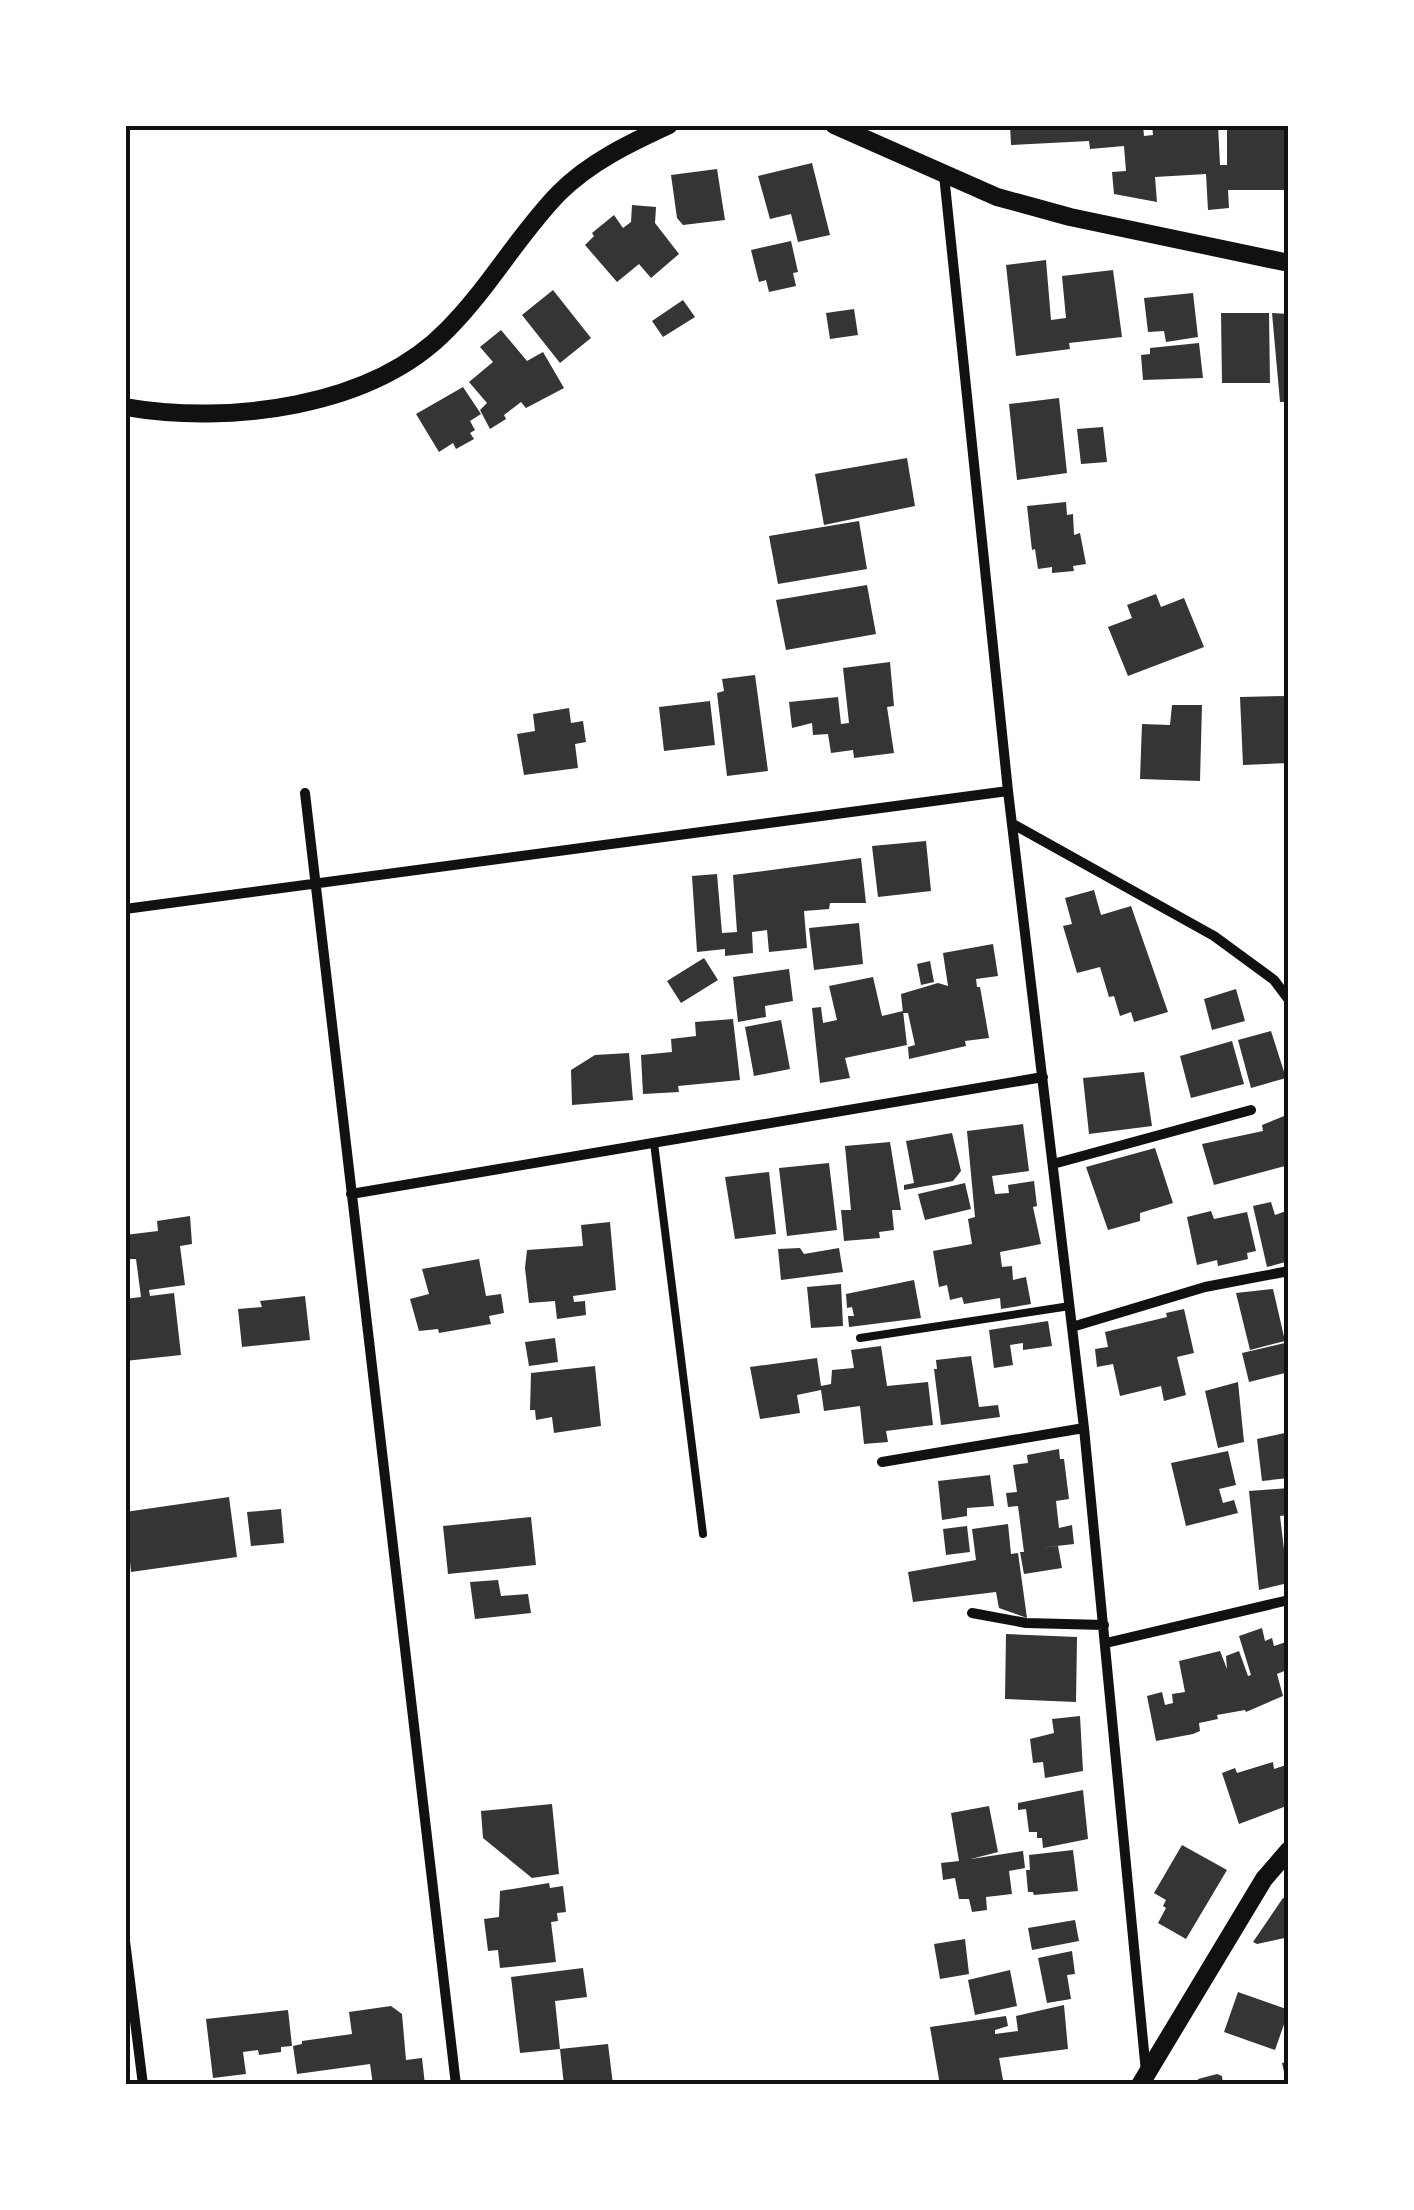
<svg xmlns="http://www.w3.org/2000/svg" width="1414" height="2210" font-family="'Space Grotesk',sans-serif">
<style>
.building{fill:#353535}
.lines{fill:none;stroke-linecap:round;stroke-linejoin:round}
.service{stroke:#111;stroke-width:8}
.minor{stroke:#111;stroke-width:10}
.tertiary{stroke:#111;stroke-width:18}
.neatline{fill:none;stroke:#111;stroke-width:4}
</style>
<rect width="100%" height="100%" fill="#fff"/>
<path class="building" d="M1010,125H1143L1144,136L1153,135L1152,125H1218L1220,165H1227V125H1289V190H1228L1229,208L1208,210L1206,174L1155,177L1157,202L1114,194L1112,172L1126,171L1124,146L1090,149L1089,141L1011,145Z
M812,163L830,235L798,242L791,214L770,219L758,176Z
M717,169L725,220L683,225L677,218L671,175Z
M632,205L656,207L655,223L679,254L651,278L639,264L617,282L585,245L594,236L592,233L614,215L623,228L631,222Z
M791,241L798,272L793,273L796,286L769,292L766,280L759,282L751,250Z
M1046,260L1051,320L1066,318L1062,276L1113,270L1122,337L1069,343L1070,349L1016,356L1006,265Z
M553,290L591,338L560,363L522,315Z
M1193,293L1198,337L1166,342L1164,331L1148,332L1144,298Z
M683,300L695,317L663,337L652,321Z
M854,309L858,335L830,339L826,313Z
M1221,313H1269L1270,383H1222Z
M1272,313L1289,314V402H1280Z
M501,330L527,361L543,352L564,388L526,408L521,402L504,415L506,419L490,429L480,410L487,403L469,382L493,362L480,347Z
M1199,343L1203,378L1143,380L1141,355L1150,354V348Z
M463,387L481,414L470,421L475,430L470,433L474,439L456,449L453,443L439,452L416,414Z
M1059,398L1067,473L1017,480L1009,404Z
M1103,427L1107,462L1081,464L1077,429Z
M907,458L915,506L824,525L815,474Z
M1066,502L1067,515L1073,514L1074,535L1080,533L1086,564L1073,566L1074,571L1052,573V567L1038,569L1035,549L1032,550L1027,506Z
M859,521L867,569L778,584L769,536Z
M867,585L876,634L786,650L776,600Z
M1156,594L1161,607L1184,598L1204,647L1128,676L1108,627L1132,618L1127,605Z
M890,662L894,706L887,707L894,753L854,758L853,750L831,753L828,734L813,735L812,723L792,728L789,702L838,697L841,724L849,723L843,668Z
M755,675L768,771L727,776L717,693L724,691L722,679Z
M1287,696L1289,763L1243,765L1240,697Z
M710,701L715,745L664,751L659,707Z
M1172,705H1202L1200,781L1140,779L1142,724L1170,725Z
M569,708L571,723L583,721L586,742L575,744L578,768L524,775L517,734L535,731L533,714Z
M926,841L931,891L878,897L872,846Z
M861,858L866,903H830L829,909L804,911L807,948L769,952L767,930L752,932L753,953L725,956V949L697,952L692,876L717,874L722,933L737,932L733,875Z
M1094,890L1101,915L1131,906L1168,1012L1134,1022L1131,1012L1120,1016L1114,996L1109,997L1100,967L1077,973L1063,926L1072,924L1065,898Z
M859,923L863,964L814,970L809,928Z
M993,944L998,976L976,979L977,987H980L989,1038L965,1041L966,1046L909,1059L908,1047L915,1045L908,1013H903L901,994L938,983L948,986L943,953Z
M704,958L718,980L681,1003L667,981Z
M930,961L934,982L921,985L917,964Z
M789,969L793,1001L765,1006L766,1017L738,1022L733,977Z
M873,977L882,1016L903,1011L907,1045L845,1058L850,1078L820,1083L812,1008L821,1007L823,1023L837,1020L829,986Z
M1236,989L1245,1021L1212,1030L1204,999Z
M733,1019L740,1080L678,1086L679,1092L643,1094L641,1055L672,1052L671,1039L696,1036L695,1022Z
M781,1020L790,1069L754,1076L745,1027Z
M1271,1031L1286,1078L1251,1088L1238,1040Z
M1232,1041L1244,1084L1191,1098L1180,1056Z
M629,1053L633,1100L572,1105L571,1070L595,1055Z
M1144,1072L1152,1126L1089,1134L1083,1078Z
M1289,1114V1127L1284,1128L1289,1145V1165L1214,1185L1202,1144L1263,1131L1262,1125Z
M1023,1124L1029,1171L992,1176L995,1194L1009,1193L1008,1185L1034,1181L1037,1206L1033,1207L1041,1244L1000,1252L1002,1267L1012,1266L1013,1280L1026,1277L1031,1304L1001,1309L1000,1298L964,1304L962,1297L950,1300L947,1285L939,1287L933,1251L972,1244L968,1219L975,1217L967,1131Z
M952,1133L961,1171L953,1181L904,1190V1185L914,1183L906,1141Z
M890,1142L901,1210H892L894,1230L879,1232L880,1238L844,1241L841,1210H851L845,1146Z
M1155,1148L1173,1203L1140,1213V1221L1108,1230L1086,1167Z
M829,1163L837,1230L787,1236L779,1168Z
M769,1172L776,1234L735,1239L725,1177Z
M965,1183L971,1209L925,1220L918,1194Z
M1271,1202L1275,1215L1289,1210V1261L1267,1267L1253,1206Z
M1211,1211L1214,1219L1247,1212L1256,1251L1247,1253L1248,1259L1218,1266L1217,1260L1197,1265L1187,1217Z
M190,1216L192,1244L180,1246L185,1285L149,1290L150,1296L174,1293L181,1355L125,1361V1299L141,1297L136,1259H125V1235L158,1231L157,1221Z
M610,1222L616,1290L573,1296L574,1302L585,1301L586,1315L557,1319L555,1301L529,1303L525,1268L527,1250L583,1246L581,1225Z
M800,1248L804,1254L839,1248L843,1272L781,1280L778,1249Z
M479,1259L486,1296L501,1294L504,1313L489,1316L491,1324L439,1333L438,1329L419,1331L410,1299L429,1294L422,1269Z
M914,1280L921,1318L849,1327L848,1316H854L852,1307L847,1308L846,1294Z
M841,1284L843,1326L811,1328L807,1287Z
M1273,1289L1285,1341L1250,1350L1236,1293Z
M305,1296L310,1340L242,1347L238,1309L262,1307L260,1301Z
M1184,1309L1194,1353L1177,1357L1186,1395L1164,1401L1161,1386L1120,1396L1113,1364L1097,1367L1095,1349L1108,1347L1105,1332L1167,1317L1166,1313Z
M1048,1321L1052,1346L1023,1350V1343L1010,1345L1013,1365L994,1368L989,1330Z
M555,1338L558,1362L529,1366L525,1342Z
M1289,1342V1372L1249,1382L1242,1353Z
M881,1346L887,1386L928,1382L933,1425L886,1431L888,1442L864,1444L860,1406L824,1411L821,1390L797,1395L800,1413L760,1419L750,1367L817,1358L821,1386L831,1384L832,1370L854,1368L851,1350Z
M971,1356L979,1407L998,1405L1000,1417L941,1425L934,1369H937L936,1360Z
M595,1366L601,1426L554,1433L552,1417L536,1420L535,1410H530L531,1373Z
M1238,1382L1244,1442L1218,1448L1205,1391Z
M1289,1432V1478L1262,1481L1257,1439Z
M1059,1449L1060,1459H1064L1069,1499L1056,1501L1059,1528L1072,1525L1074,1544L1039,1548L1058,1546L1062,1568L1024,1574L1020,1552H1024L1018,1506L1008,1507L1006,1493L1017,1492L1013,1465L1028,1463L1027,1455Z
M1228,1451L1236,1485L1219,1489L1223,1503L1234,1500L1238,1513L1186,1526L1171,1463Z
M990,1475L994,1506L967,1508V1516L942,1520L938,1481Z
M1289,1488V1515L1280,1516L1288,1583L1259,1590L1249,1491Z
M229,1497L237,1557L131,1572L125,1512Z
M281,1509L284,1543L251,1546L247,1512Z
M531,1517L536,1565L448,1574L443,1526Z
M1008,1524L1011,1554L1018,1553L1027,1618L999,1608L996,1592L913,1602L908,1572L976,1560L972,1529Z
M967,1526L970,1552L946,1555L943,1529Z
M498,1580L501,1596L528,1594L531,1613L475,1619L470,1582Z
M1262,1628L1265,1641L1272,1638L1274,1646L1289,1641V1669L1277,1674L1283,1696L1246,1712L1245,1710L1217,1715L1218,1719L1199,1723L1200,1731L1193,1734L1156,1741L1147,1696L1162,1692L1165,1705L1173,1703L1172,1694L1185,1692L1179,1661L1220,1651L1227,1669L1226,1656L1239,1651L1248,1676L1251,1675L1239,1636Z
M1006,1634L1077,1637L1076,1702L1005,1699Z
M1080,1716L1083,1771L1045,1778L1043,1762L1033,1763L1030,1739L1054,1733L1052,1719Z
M1273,1762L1274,1769L1289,1764V1805L1239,1824L1222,1773L1235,1768L1237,1773Z
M1083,1790L1088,1839L1043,1848L1042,1838H1037V1832H1029L1026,1809L1018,1810V1803Z
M552,1804L559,1874L532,1878L483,1838L481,1811Z
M989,1806L998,1852L971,1859L1023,1851L1025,1868L1009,1871L1012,1894L986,1897L987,1910L972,1912L969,1899H959L955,1878L943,1880L941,1863L959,1861L951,1813Z
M1182,1845L1227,1870L1186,1939L1158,1923L1166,1908L1163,1906L1166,1900L1154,1893Z
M1073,1850L1078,1891L1034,1895L1033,1892H1028L1026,1870H1030L1029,1855Z
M549,1883L550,1888L563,1886L566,1912L557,1913L558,1921L551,1922L556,1962L500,1968L498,1950L488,1951L484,1919L499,1917L500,1891Z
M1289,1897V1937L1257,1944L1253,1942L1283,1898Z
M1075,1920L1079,1941L1032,1950L1028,1928Z
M965,1939L969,1974L940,1979L934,1944Z
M1072,1951L1075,1974L1067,1975L1071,1999L1047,2003L1038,1958Z
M583,1968L587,1997L555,2001L560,2049L520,2053L511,1977Z
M1010,1970L1017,2006L975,2015L968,1980Z
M1238,1992L1289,2010L1275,2050L1224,2032Z
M1064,2005L1068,2049L999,2058L1003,2080L940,2085L930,2027L1006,2016L1008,2026L995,2030V2034L1018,2031L1016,2016Z
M391,2006L402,2014L406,2060L422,2058L425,2085H373L370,2064L297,2074L293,2046L302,2044V2041L352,2034L349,2012Z
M288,2010L292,2046L281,2047V2052L259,2055L258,2050L243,2052L246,2074L213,2078L206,2019Z
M608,2044L613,2085H564L560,2049Z
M1289,2061V2085H1287L1282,2063Z
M1217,2074L1222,2076L1223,2085H1199L1198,2079Z"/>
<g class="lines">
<path class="service" d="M654,1143L703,1534
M860,1338L1070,1306"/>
<path class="minor" d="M944,175L1008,791L1084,1428L1146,2072
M305,793L456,2085
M1013,824L1214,936L1274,980L1289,1000
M125,909L1008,791
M1053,1164L1251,1110
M351,1194L1043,1077
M1072,1327L1205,1287L1289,1271
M882,1462L1084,1428
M972,1613L1026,1623L1104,1625
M1106,1643L1289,1600
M125,1941L143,2085"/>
<path class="tertiary" d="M834,125L997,197L1070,217L1289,263
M125,407C228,425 372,408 448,329C489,288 518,235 559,193C590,162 630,143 669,125
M1140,2085L1264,1879L1289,1850"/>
</g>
<rect width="1414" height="2210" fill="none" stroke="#ffffff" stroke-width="255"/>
<rect x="128" y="128" width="1158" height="1954" class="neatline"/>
</svg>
